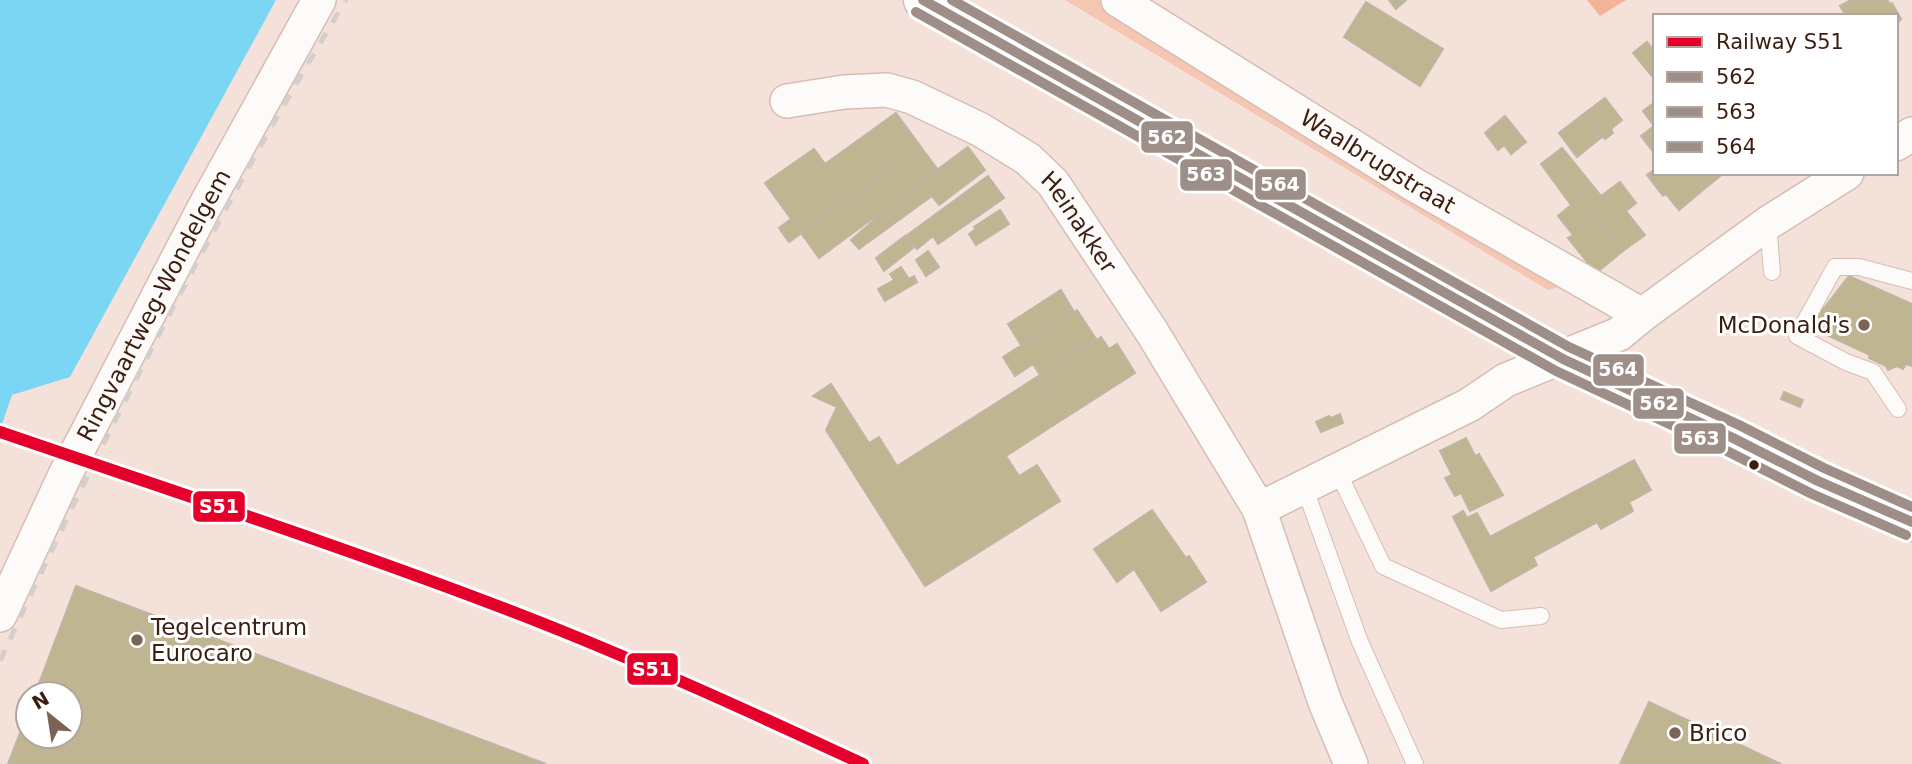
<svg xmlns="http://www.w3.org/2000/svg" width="1912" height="764" font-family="'DejaVu Sans',sans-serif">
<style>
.green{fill:#f5c6b2}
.forest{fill:#f2b499}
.water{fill:#7ad6f3}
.building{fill:#c0b591;stroke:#beb5a2;stroke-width:2}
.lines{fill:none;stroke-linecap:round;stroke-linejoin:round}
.lane-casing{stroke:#d6bdb3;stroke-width:18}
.street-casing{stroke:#d6bdb3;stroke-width:36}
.secondary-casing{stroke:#d6bdb3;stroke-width:41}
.lane{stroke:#fdfbf9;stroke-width:16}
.street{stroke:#fdfbf9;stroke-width:33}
.secondary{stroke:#fdfbf9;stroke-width:38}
.rail{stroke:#d5cecc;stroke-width:5;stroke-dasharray:12 12;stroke-linecap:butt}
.bus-1-casing{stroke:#fff;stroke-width:16}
.bus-2-casing{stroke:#fff;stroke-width:16}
.bus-3-casing{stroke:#fff;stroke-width:16}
.bus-1{stroke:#9e8e88;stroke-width:10}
.bus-2{stroke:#9e8e88;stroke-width:10}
.bus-3{stroke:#9e8e88;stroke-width:10}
.rail-1-casing{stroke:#fff;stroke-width:18}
.rail-1{stroke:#e4002b;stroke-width:12}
.poi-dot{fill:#7c6357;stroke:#fff;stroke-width:2.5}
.bus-dot{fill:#3c1e10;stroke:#fff;stroke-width:2.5}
.labels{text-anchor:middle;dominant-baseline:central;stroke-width:6;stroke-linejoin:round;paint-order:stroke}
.street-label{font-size:23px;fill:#3c1e10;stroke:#fff}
.poi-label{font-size:23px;fill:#3c1e10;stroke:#fff;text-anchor:start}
.line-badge{stroke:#fff;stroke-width:2.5}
.badge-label{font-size:19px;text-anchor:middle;font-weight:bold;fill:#fff}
</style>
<rect width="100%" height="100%" fill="#f4e2da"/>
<path class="green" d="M1065,0H1101L1555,280L1559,287L1548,290Z"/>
<path class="forest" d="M1587,0H1626L1600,16Z"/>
<path class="water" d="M0,0H276L70,377L12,395L0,430Z"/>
<path class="building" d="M1389,0H1406L1396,9Z
M1851,0H1887L1890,4L1892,3L1901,19L1896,25V16H1846L1840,6Z
M1366,2L1443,49L1420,86L1344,37Z
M1647,42L1655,52V80L1633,53Z
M1605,98L1622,120L1611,129L1613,133L1605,139L1585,113Z
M1655,102V127L1643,111Z
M896,113L921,147L789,242L779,228L791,219L765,183L814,149L825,164Z
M1585,113L1603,136L1577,157L1559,133Z
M1505,116L1526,142L1511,154L1504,145L1498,150L1485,133Z
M1654,126L1655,127V154L1641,136Z
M921,147L938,170L819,258L801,233Z
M968,147L985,170L939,205L932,196L859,249L851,240L899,198Z
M1562,148L1601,196L1620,182L1636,203L1626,211L1645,235L1623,251L1549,158Z
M1549,158L1623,251L1596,273L1568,238L1573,235L1558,216L1571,205L1541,164Z
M1655,169V173H1692L1704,189L1679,210L1666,194L1663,196L1647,175Z
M1692,173H1724L1704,189Z
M988,176L1004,198L938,244L933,236L917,249L906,236Z
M1000,210L1009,224L976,245L969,234L976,229L974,227Z
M905,236L913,248L884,271L876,258Z
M928,251L939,267L926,276L916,260Z
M901,267L909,279L914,276L917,282L885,301L878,289L894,280L890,274Z
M1849,276L1912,304V366L1906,364L1903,369L1897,366L1888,370L1886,366L1869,358L1870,355L1814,329L1818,321L1814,313L1817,306L1824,308Z
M1061,290L1074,312L1021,345L1008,324Z
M1077,310L1096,339L1040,375L1033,364L1015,376L1003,357Z
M1101,337L1109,349L1117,344L1135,373L1063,419L1037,377Z
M1037,377L1063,419L1006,456L1019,476L1037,465L1060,501L925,586L826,430L837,407L813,396L831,384L869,443L879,437L897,466Z
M1784,392L1803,400L1800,407L1781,399Z
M1340,414L1343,423L1321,432L1316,422L1329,416L1331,418Z
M1466,438L1475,456L1479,454L1503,495L1470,511L1461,493L1455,496L1445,478L1452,475L1440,451Z
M1634,460L1651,490L1629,502L1633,511L1601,529L1597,522L1533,557L1537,565L1491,591L1453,517L1463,511L1467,518L1477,513L1490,537Z
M1152,510L1186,558L1189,556L1206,582L1161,611L1134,569L1117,582L1094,549Z
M76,586L546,764H8L28,712V736H70V694H35Z
M1649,702L1781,764H1620Z"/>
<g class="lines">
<defs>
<path id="lane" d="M1768,223L1772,272
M1898,409L1873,372L1846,362L1797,336L1835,267H1859L1912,281
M1338,472L1383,566L1501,620L1541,616
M1305,489L1360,642L1415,764"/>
<g id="street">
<path id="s1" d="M1118,0L1413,184L1642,315"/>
<path id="s2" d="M787,101L844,92L887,90L912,97L981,130L1028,159L1053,183L1152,332L1259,509L1325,702L1351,764"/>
<path d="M1896,144L1912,134"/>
<path d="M1259,509L1469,405L1506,380L1619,334L1642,315L1768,223L1847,173"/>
<path id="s3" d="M0,615L65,475L205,206L319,0"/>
</g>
<path id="secondary" d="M923,0L1563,359L1733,438L1818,481L1912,522"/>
</defs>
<use href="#lane" class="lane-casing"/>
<use href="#street" class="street-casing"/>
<use href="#secondary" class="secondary-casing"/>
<use href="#lane" class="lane"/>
<use href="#street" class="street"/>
<use href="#secondary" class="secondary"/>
<path class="rail" d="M0,661C104,435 217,213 346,0"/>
<defs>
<path id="bus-1" d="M923,0L1563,359L1733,438L1818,481L1912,522"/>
<path id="bus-2" d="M916,12L1556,371L1727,451L1812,494L1906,535"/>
<path id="bus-3" d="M952,0L1569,347L1739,425L1824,468L1912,507"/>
</defs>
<use href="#bus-1" class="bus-1-casing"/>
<use href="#bus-2" class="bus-2-casing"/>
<use href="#bus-3" class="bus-3-casing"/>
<use href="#bus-1" class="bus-1"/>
<use href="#bus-2" class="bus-2"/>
<use href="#bus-3" class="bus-3"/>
<defs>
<path id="rail-1" d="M0,432C175,492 351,549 524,616C639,661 751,712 863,764"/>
</defs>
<use href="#rail-1" class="rail-1-casing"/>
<use href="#rail-1" class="rail-1"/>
</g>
<g class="poi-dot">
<circle cx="1864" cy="325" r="7"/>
<circle cx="137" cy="640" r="7"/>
<circle cx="1675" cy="733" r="7"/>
</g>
<circle class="bus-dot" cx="1754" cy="465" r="6"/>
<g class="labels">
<g class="street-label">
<text stroke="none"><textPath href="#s1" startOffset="306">Waalbrugstraat</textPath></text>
<text stroke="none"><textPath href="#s2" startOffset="340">Heinakker</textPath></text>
<text stroke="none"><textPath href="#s3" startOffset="346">Ringvaartweg-Wondelgem</textPath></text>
</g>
<g class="poi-label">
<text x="1850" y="325" text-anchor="end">McDonald's</text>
<text x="151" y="627">Tegelcentrum<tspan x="151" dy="26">Eurocaro</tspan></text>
<text x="1689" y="733">Brico</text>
</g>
</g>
<g class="line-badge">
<rect x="1140" y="120" width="54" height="34" rx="7" fill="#9e8e88"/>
<rect x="1179" y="158" width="54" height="34" rx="7" fill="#9e8e88"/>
<rect x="1254" y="168" width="53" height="33" rx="7" fill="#9e8e88"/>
<rect x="1592" y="353" width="53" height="34" rx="7" fill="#9e8e88"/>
<rect x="1632" y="387" width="53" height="33" rx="7" fill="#9e8e88"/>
<rect x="1673" y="422" width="54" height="33" rx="7" fill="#9e8e88"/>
<rect x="192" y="490" width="54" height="33" rx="7" fill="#e4002b"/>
<rect x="626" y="652" width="53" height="34" rx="7" fill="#e4002b"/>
</g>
<g class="badge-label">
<text x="1167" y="144">562</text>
<text x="1206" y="181">563</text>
<text x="1280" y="191">564</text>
<text x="1618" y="376">564</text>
<text x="1659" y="410">562</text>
<text x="1700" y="445">563</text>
<text x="219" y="513">S51</text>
<text x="652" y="676">S51</text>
</g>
<rect x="1653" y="14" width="245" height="161" fill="#ffffff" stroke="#b1a59f" stroke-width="2"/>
<rect x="1667" y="37" width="35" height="10" fill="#e4002b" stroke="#b1a59f" stroke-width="2"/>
<text x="1716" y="49" font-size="21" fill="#3c1e10">Railway S51</text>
<rect x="1667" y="72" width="35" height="10" fill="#9e8e88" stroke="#b1a59f" stroke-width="2"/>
<text x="1716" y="84" font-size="21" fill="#3c1e10">562</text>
<rect x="1667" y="107" width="35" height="10" fill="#9e8e88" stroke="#b1a59f" stroke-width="2"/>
<text x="1716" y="119" font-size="21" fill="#3c1e10">563</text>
<rect x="1667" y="142" width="35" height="10" fill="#9e8e88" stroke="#b1a59f" stroke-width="2"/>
<text x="1716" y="154" font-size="21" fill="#3c1e10">564</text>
<g transform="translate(49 715) rotate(330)"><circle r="33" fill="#ffffff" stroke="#b1a59f" stroke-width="2"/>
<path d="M0-5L12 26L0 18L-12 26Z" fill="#7c6357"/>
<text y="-10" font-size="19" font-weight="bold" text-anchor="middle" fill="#3c1e10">N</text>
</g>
</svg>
